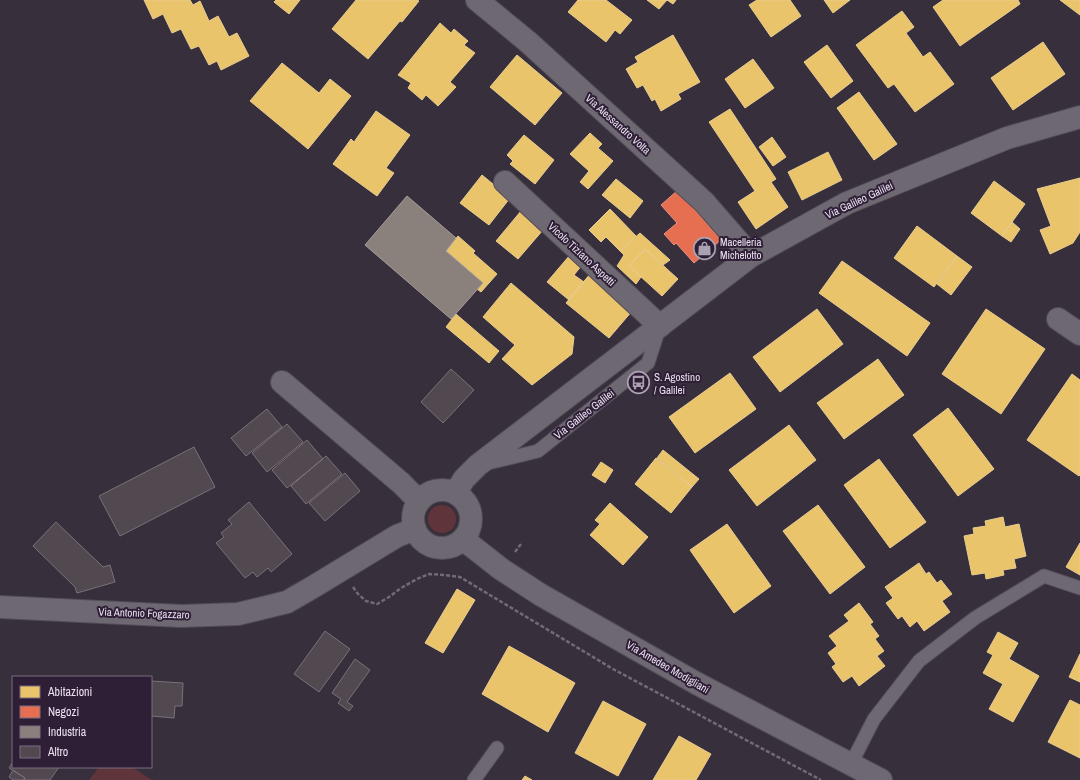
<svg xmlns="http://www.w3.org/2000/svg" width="1080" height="780" font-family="'Archivo Narrow',sans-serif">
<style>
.green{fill:#5f353b}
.homes{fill:#e9c46a;stroke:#e9cc92}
.shops{fill:#e76f51;stroke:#e89181}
.industry{fill:#8a817c;stroke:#a79e9f}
.building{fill:#514850;stroke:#7b717a}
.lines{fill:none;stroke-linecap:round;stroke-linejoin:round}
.lane-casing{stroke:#534c57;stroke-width:15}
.street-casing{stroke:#534c57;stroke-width:24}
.secondary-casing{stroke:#534c57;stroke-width:24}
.path{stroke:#726b76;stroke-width:2.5;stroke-dasharray:4 2;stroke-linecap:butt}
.lane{stroke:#6e6872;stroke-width:13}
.street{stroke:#6e6872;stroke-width:22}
.secondary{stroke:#6e6872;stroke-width:22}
.labels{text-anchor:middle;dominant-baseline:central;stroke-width:4;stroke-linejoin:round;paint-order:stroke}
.street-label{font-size:11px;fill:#eae0f0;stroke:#2e1f36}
.poi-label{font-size:11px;fill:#eae0f0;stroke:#2e1f36;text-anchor:start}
</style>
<rect width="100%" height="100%" fill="#372f3b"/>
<path class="green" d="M428 519a14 14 0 1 1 28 0a14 14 0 1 1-28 0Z
M99,767H132L152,780H89Z"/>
<path class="homes" d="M144,0H190L193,5L200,1L209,21L218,16L229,37L237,33L249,56L221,70L217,61L209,65L199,46L191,49L181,29L172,33L163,14L153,19Z
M276,0H300L289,14L274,2Z
M356,0H417L419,1L402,22L400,21L368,59L332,29Z
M578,0H606L632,20L620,34L615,30L606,42L568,12Z
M647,0H667L659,9Z
M667,0H676L673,4Z
M757,0H790L801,16L771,37L749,5Z
M824,0H850L833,13Z
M943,0H1018L1020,4L960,46L933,7Z
M1060,0H1080V15Z
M902,11L914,27L906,33L923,57L930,52L954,84L915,112L894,84L888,88L856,45Z
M440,23L451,33L454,29L468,41L464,45L475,53L450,82L456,87L438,106L426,95L422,100L408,88L411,83L398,75Z
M673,35L700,82L678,94L681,99L661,111L655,99L652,101L643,85L637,88L626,69L638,62L635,57Z
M1043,42L1065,74L1013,110L991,78Z
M827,45L853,81L831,98L804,62Z
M517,55L562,93L535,125L490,87Z
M753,59L774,88L745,108L725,79Z
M282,63L319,93L330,79L351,96L308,149L250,101Z
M859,92L897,144L874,160L837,108Z
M730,109L776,179L771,182L788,207L756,229L738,202L755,191L709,122Z
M376,111L410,135L386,168L394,173L377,196L333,164L351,139L354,142Z
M590,133L602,144L598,148L613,161L588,189L580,182L589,171L570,154Z
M524,135L554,160L535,184L510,164L513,161L507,155Z
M772,137L786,157L773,166L759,147Z
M828,152L842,180L802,200L788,172Z
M482,175L510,198L489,225L460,203Z
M1080,178V232L1073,243L1050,254L1040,230L1051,226L1037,189Z
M616,179L643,201L630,218L602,195Z
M994,181L1025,204L1002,236L971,213Z
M610,209L636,236L620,251L606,237L601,242L589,230Z
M521,211L543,230L518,259L496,241Z
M1012,222L1020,229L1011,242L1002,236Z
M917,226L957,256L934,287L894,258Z
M640,233L670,260L663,265L645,249L629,266L641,277L636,284L617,266L624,255L620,251Z
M458,236L475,251L473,253L497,274L481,292L477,289L483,283L446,251Z
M645,249L678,279L662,296L629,266Z
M570,255L582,265L574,275L584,282L569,300L547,282Z
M957,256L972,267L951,295L937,284Z
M842,261L930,323L907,356L819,293Z
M590,274L633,310L609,338L566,303Z
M511,283L574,337L572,354L532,385L502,359L515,345L483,317Z
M817,309L843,344L780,392L753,357Z
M986,309L1045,349L1001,414L942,374Z
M456,314L499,351L489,363L446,327Z
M878,359L904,395L844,439L817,403Z
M730,373L756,409L695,453L669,417Z
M1072,374L1080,380V475L1079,476L1027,440Z
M948,408L994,469L958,496L913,435Z
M789,425L816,460L757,506L729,470Z
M663,450L699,479L692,487L657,458Z
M656,458L692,487L671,513L635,484Z
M879,459L926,522L890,548L844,485Z
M601,462L613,470L605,483L592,475Z
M610,503L648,537L623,565L590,535L600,524L595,520Z
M818,505L865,567L830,594L783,531Z
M1003,517L1005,527L1019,524L1026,556L1014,559L1016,568L1003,570L1004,575L986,579L985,573L972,575L964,536L974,534L973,528L986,526L985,521Z
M727,524L771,586L734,613L690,550Z
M1080,543V575L1066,567Z
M919,563L926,574L929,572L937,583L941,580L952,594L942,601L950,612L924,631L917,621L910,627L902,616L898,619L886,603L893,598L885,587Z
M457,589L475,600L443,653L425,643Z
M859,603L873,622L870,624L879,636L875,639L884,651L877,656L885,666L859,686L852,676L843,682L832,667L836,664L828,653L837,646L829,636L849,621L844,615Z
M998,632L1018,643L1009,659L1039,676L1013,722L989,709L1003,684L983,673L993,655L987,652Z
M509,646L575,683L548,732L482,694Z
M1080,654V682L1069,677Z
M1070,700L1080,705V758L1048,742Z
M603,701L646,724L618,776L575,753Z
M679,736L711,754L696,780H653Z
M525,776L532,780H522Z"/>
<path class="shops" d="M678,190L721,240L694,263L676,243L674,245L664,234L677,223L661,205Z"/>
<path class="industry" d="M407,196L456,238L446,251L483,283L451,319L365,245Z"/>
<path class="building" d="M451,369L474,390L443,423L421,402Z
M267,409L282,427L246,456L231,438Z
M287,424L303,442L267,472L252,453Z
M307,440L323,459L287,488L272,470Z
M194,447L215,487L120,536L99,496Z
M326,456L342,474L306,504L291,486Z
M345,473L360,491L325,521L309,503Z
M249,502L292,554L271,572L268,568L257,577L253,572L245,578L216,543L224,537L221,533L232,524L228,520Z
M56,522L103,567L110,565L115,582L77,593L75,587L33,546Z
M325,631L350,649L319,692L294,674Z
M355,659L370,670L347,702L353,706L349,711L338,703L341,699L332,693Z
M151,681L183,683L182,706H175L174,718L151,716Z
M13,762V767H59L50,780H24L25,778L9,768Z
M13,770L25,778L24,780H13L9,777Z"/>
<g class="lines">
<defs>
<path id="lane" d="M488,463L538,451L648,363L659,329
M851,764L874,719L919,661L975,618L1044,576L1080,588
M474,780L497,748"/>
<path id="street" d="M505,182L660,326
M1058,319L1080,334
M282,382L401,483L419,501
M0,607L181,616L238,614L287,602L313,587L397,536L415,529"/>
<path id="secondary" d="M477,0L527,41L704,202L751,256
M413 519a29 29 0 1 1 58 0a29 29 0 1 1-58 0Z
M456,492L464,479L478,465L751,256L847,203L1007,138L1080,117
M464,540L501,569L541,595L696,683L881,780"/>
</defs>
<use href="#lane" class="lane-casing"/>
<use href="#street" class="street-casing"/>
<use href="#secondary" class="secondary-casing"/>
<path class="path" d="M515,552L521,544
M353,587L358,594L366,601L377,604L389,597L401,588L417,579L429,574L445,575L460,577L613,669L821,780"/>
<use href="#lane" class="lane"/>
<use href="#street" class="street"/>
<use href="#secondary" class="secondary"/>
</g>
<defs>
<symbol id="shop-ring" viewBox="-11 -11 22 22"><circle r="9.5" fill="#2e1f36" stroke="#aba2b1" stroke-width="1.5"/><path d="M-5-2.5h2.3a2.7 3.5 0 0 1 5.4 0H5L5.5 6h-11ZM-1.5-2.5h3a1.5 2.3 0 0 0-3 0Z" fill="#aba2b1"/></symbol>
<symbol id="bus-ring" viewBox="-11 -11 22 22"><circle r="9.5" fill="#2e1f36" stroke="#aba2b1" stroke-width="1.5"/><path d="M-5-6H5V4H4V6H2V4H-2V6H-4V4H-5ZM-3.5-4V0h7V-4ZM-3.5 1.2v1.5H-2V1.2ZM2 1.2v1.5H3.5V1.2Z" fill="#aba2b1"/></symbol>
</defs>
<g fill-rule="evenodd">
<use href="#shop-ring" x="692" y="236" width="25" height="25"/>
<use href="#bus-ring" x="626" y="370" width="25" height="25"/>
</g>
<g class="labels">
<g class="street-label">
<text transform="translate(618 124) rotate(42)">Via Alessandro Volta</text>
<text transform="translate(859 200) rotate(-25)">Via Galileo Galilei</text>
<text transform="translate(582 254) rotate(43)">Vicolo Tiziano Aspetti</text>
<text transform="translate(584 414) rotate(-38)">Via Galileo Galilei</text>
<text transform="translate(144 613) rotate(2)">Via Antonio Fogazzaro</text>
<text transform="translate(668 667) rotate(30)">Via Amedeo Modigliani</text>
</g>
<g class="poi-label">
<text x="720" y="242">Macelleria<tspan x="720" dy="13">Michelotto</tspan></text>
<text x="654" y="377">S. Agostino<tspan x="654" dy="13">/ Galilei</tspan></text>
</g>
</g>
<rect x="12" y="676" width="140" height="92" fill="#2e1f36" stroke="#796c80"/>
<rect x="20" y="686" width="20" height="12" fill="#e9c46a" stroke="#796c80"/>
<text x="48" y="696" font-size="12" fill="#eae0f0">Abitazioni</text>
<rect x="20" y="706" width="20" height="12" fill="#e76f51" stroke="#796c80"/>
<text x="48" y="716" font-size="12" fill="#eae0f0">Negozi</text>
<rect x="20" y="726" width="20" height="12" fill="#8a817c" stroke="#796c80"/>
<text x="48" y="736" font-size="12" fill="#eae0f0">Industria</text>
<rect x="20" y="746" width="20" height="12" fill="#514850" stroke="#796c80"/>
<text x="48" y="756" font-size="12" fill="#eae0f0">Altro</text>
</svg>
